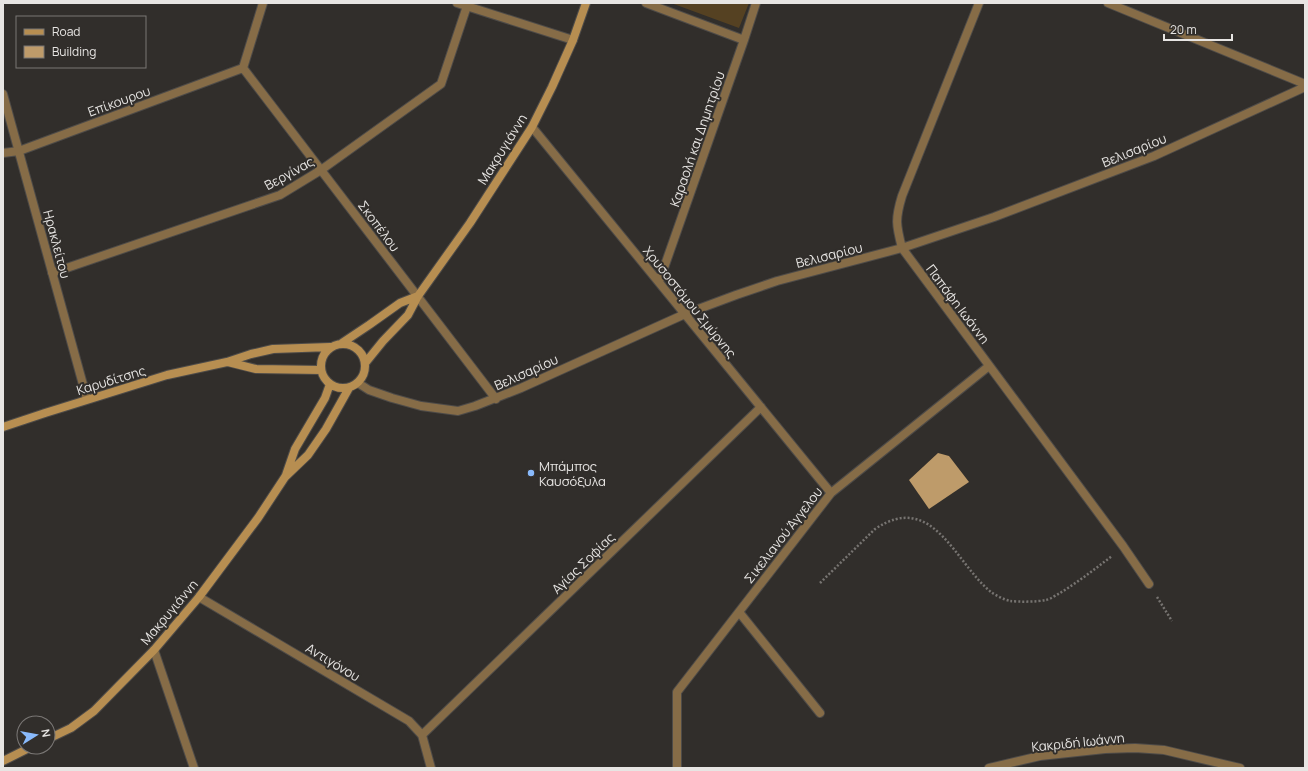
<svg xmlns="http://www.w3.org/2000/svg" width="1308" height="771" font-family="Manrope,sans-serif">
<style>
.green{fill:#554122}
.building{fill:#be9b6a}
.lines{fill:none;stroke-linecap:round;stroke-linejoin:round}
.street-casing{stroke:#4e4b48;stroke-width:10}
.secondary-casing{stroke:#4e4b48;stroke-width:10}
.path{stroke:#777471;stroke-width:2.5;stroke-dasharray:2 2;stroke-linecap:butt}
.street{stroke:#866c47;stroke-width:8}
.secondary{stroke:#b78e51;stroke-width:8}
.poi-dot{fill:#89bafc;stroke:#312e2b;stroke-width:1.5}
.labels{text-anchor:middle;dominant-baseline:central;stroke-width:4;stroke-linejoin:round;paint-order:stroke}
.street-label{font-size:13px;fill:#e7e5e3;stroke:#312e2b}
.poi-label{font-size:13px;fill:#e7e5e3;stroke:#312e2b;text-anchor:start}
</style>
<rect width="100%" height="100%" fill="#312e2b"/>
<path class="green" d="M671,3H749L739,28Z"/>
<path class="building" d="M938,453L949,456L969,482L929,509L909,480Z"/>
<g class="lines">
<defs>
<path id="street" d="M457,3L573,40
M646,3L744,40
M979,3L902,196C895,219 896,225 902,248L1123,546L1149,584
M1108,3L1305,84
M243,68L496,399
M243,68L263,3
M3,94L87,399
M532,127L831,493
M3,153L19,151L243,68
M52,273L280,195L321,170L441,84L467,6
M659,282L744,40L756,3
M358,383L369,390L392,398L421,406L458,411L475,406L521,388L685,314L736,295L777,281L902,248L994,217L1154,156L1305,87
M199,597L409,721L422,735L431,768
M739,612L820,713
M154,650L194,768
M422,735L761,407
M677,768V692L831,493L989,366
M989,768L1040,756L1105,749L1135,748L1164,750L1240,768"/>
<path id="secondary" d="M342,343L369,325L400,303L418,296
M321 366a22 22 0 1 1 44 0a22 22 0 1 1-44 0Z
M228,362L256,369L321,370
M366,362L383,341L408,315L418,296L470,223L532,127L552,87L573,40L586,3
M3,427L45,413L167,375L227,362L251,354L273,349L330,347
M286,475L295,449L325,398L330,384
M48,739L71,728L94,711L154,650L199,597L258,518L285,477L308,455L326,429L349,388
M3,761L31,747"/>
</defs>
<use href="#street" class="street-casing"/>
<use href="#secondary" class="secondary-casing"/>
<path class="path" d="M820,583L875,529C933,490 955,563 991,592C995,595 1005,600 1010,601C1019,602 1037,602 1046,600C1051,599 1056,595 1060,593C1078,582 1095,569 1112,556
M1157,597L1172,621"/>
<use href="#street" class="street"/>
<use href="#secondary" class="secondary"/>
</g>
<circle class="poi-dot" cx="531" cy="473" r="4"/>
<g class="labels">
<g class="street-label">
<text transform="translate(119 101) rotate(-20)">Επίκουρου</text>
<text transform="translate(697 139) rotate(-71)">Καραολή και Δημητρίου</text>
<text transform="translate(502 149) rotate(-58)">Μακρυγιάννη</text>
<text transform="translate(1134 150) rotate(-22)">Βελισαρίου</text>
<text transform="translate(289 173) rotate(-29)">Βεργίνας</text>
<text transform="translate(379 226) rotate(53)">Σκοπέλου</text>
<text transform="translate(57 244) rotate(75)">Ηρακλείτου</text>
<text transform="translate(829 255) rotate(-14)">Βελισαρίου</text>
<text transform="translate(690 302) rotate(51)">Χρυσοστόμου Σμύρνης</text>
<text transform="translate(958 304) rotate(53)">Παπάφη Ιωάννη</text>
<text transform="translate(526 372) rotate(-24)">Βελισαρίου</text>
<text transform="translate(111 380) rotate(-17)">Καρυδίτσης</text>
<text transform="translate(783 535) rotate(-52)">Σικελιανού Άγγελου</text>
<text transform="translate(583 563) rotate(-44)">Αγίας Σοφίας</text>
<text transform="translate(169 612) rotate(-50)">Μακρυγιάννη</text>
<text transform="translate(333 662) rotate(31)">Αντιγόνου</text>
<text transform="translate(1078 742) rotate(-6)">Κακριδή Ιωάννη</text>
</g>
<g class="poi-label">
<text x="539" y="466">Μπάμπος<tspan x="539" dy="15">Καυσόξυλα</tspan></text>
</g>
</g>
<rect width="1308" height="771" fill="none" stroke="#e7e5e3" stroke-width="8"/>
<rect x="16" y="16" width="130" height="52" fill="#312e2b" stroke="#7a7775"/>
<rect x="24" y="29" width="20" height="6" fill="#b78e51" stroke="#7a7775"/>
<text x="52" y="36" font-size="12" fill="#e7e5e3">Road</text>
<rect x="24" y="46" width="20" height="12" fill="#be9b6a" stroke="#7a7775"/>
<text x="52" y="56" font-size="12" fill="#e7e5e3">Building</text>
<g transform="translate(36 735) rotate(79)"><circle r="19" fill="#312e2b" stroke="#7a7775"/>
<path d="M0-3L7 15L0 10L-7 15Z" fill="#89bafc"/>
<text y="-6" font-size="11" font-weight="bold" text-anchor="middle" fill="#e7e5e3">N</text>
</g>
<path d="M1164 34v6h68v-6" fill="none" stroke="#e7e5e3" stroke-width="2"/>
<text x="1170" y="34" font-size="12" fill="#e7e5e3" stroke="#312e2b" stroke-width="3" paint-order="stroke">20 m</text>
</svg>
